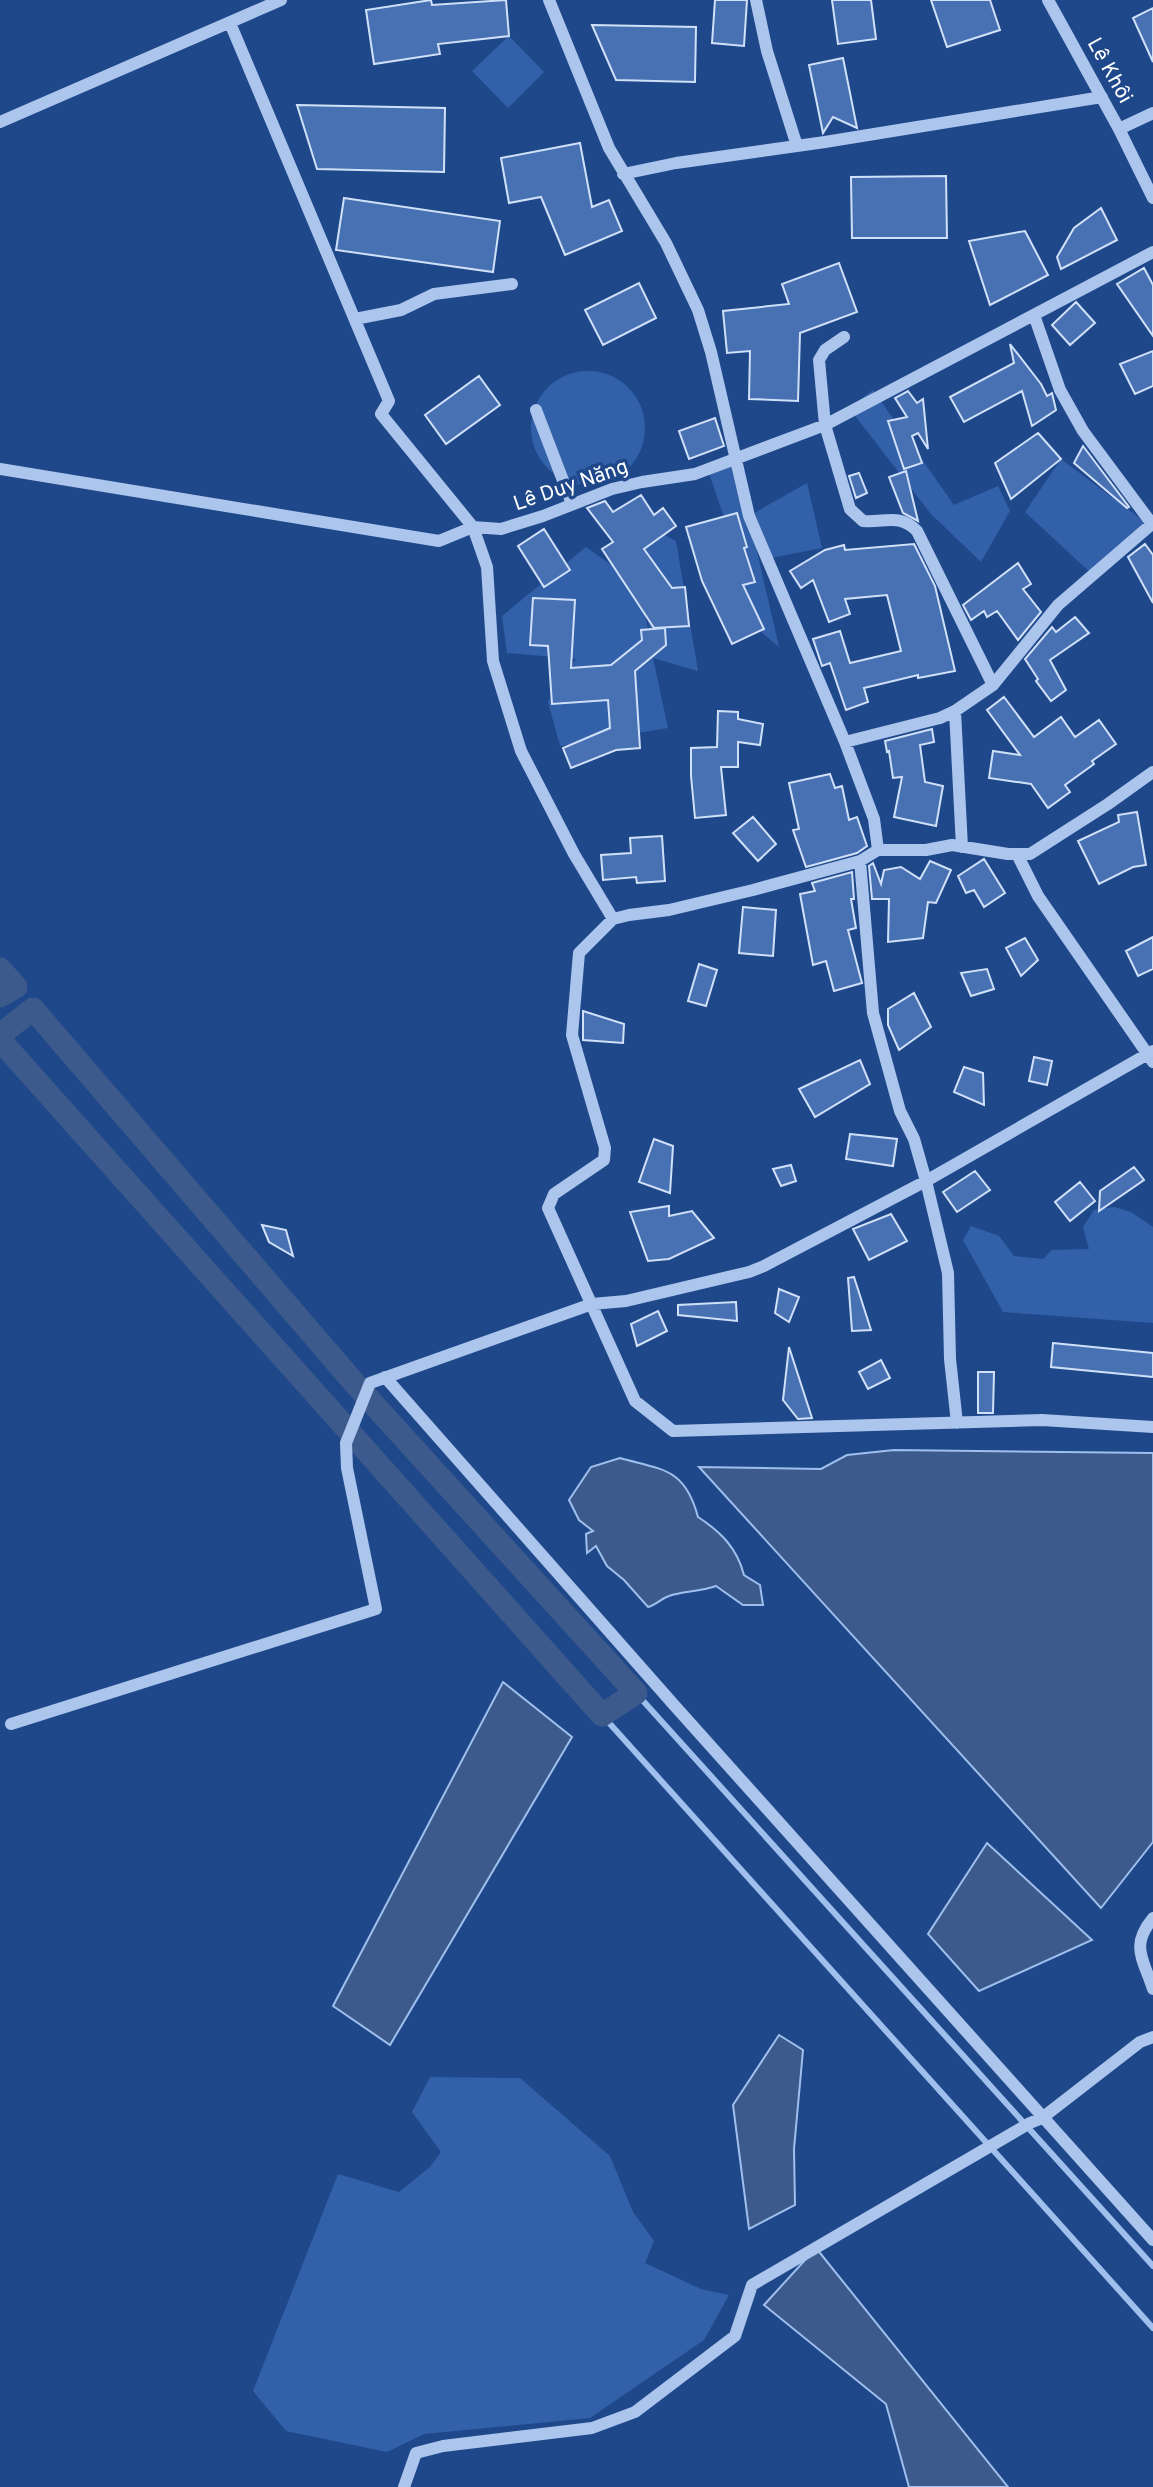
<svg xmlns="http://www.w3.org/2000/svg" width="1153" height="2487" font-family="Overpass,sans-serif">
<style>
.green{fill:#3261a9}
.water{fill:#3c5a8b;stroke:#9fbfed;stroke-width:2}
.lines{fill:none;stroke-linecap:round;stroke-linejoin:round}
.stream{stroke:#9fbfed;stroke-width:6}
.canal{stroke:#3c5a8b;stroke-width:23}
.building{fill:#4771b3;stroke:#d1e0f9;stroke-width:2}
.minor{stroke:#acc5ec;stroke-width:12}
.labels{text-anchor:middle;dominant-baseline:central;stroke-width:7;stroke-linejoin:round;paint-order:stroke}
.street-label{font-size:21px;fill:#fff;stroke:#1f488b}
</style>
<rect width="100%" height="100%" fill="#1f488b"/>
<path class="green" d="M509,36L544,72L508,108L472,71Z
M531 428a57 57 0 1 1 114 0a57 57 0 1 1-114 0Z
M873,390L954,505L998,486L1010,511L981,562L931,514L849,408Z
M1061,459L1145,522L1093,575L1025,512Z
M736,462L749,516L807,483L822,548L771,558L749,517L779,647L742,616L737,555L709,473Z
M640,522L676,541L698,671L653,658L668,728L560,746L548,702L576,659L507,653L502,616L586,547L638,584L651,642L642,569Z
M1114,1207L1131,1212L1153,1227V1323L1003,1312L963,1240L971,1226L999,1236L1014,1256L1043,1259L1052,1250L1089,1249L1083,1227L1094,1210Z
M430,2077L520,2078L610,2156L633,2212L654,2241L645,2263L701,2289L729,2295L704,2340L590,2418L424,2434L387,2452L286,2431L253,2391L338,2174L399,2192L430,2167L441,2152L412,2112Z"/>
<path class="water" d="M894,1450L1153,1453V1842L1101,1908L699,1467L821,1469L847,1455Z
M620,1458C663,1470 685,1468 698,1517C721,1532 737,1548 744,1575L760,1585L763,1605H743L716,1586C699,1592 683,1591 669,1596C662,1598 656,1605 648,1607L624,1580L607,1566L596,1546L587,1553L586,1534L593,1531L579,1520L569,1500L591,1467Z
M503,1682L572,1737L390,2045L333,2006Z
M987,1843L1092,1940L979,1991L928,1934Z
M779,2035L803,2050L794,2149L795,2205L749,2229L733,2105Z
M816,2248L1008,2487H909L886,2404L764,2305Z"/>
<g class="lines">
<path class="stream" d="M636,1693L1153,2266
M602,1715L1153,2328"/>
<path class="canal" d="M0,969L16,987L0,996
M0,1035L33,1009L356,1385L636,1693L602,1715L0,1040"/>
</g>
<path class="building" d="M431,0L432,5L506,0L509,36L438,44L440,54L374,64L366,10Z
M715,0H747L744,46L712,43Z
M832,0H871L876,39L838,44Z
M931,0H990L1000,30L947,47Z
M1153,8V62L1133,18Z
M592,25L696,27L695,82L616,80Z
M843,58L857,128L833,117L823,133L809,65Z
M297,105L445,108L444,172L317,169Z
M580,143L592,207L609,200L622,231L565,255L541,197L509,203L501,158Z
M946,176L947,238H852L851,177Z
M344,198L500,221L493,272L336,250Z
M1101,208L1117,240L1061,269L1057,257L1074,228Z
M1025,231L1048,275L990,305L969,241Z
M839,263L857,312L800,333L798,401L749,399L750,351L727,353L723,311L789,304L782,284Z
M1144,268L1153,285V336L1117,284Z
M639,283L656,318L603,345L585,310Z
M1076,302L1095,323L1070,345L1052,325Z
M1010,344L1041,384L1047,396L1052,393L1056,410L1032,426L1022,391L964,422L950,397L1014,363Z
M1153,351V386L1135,394L1120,364Z
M479,376L500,405L446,444L425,415Z
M908,391L917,403L923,399L928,449L918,433L912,436L922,463L904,469L888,421L907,417L895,398Z
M715,418L724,446L689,459L679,431Z
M1038,433L1061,459L1011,499L995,463Z
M1083,446L1129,507L1127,508L1074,463Z
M906,471L918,521L903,513L889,477Z
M859,473L867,493L856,498L849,476Z
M641,495L654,515L663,508L676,526L644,549L672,588L685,587L689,626L654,628L602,549L613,542L587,508L605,501L613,512Z
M737,513L747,547L744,548L755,582L743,585L764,629L732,644L702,581L686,527Z
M544,529L570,570L544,587L518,546Z
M914,544L935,586L955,671L918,678V675L864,688L868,702L846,710L830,663L822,666L813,639L840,631L850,663L901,651L887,595L845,599L850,614L829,622L813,580L801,588L790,571L825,550L844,545L845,550Z
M1145,544L1153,555V603L1128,557Z
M1018,563L1031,584L1023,589L1041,612L1018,640L997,611L987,617L984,611L971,620L963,605Z
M533,598L575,600L571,668L611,665L642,640L641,630L665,628L666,645L635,671L640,748L616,750L571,768L563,748L610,728L608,700L552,704L548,646L530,645Z
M1075,617L1089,633L1050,660L1066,690L1051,701L1036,681L1038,679L1025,659L1052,627L1056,632Z
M1004,697L1034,737L1061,717L1075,737L1099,720L1116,744L1092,761L1094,764L1065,785L1070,792L1048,808L1031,784L989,778L993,751L1020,755L987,710Z
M718,711L738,712V719L763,724L760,745L738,742V767H721L726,815L695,818L691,776V748L717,747Z
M932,729L934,742L920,745L925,782L943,786L936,826L894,817L902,777L893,778L889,751L887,752L885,741Z
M830,774L835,788L842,786L849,820L857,817L867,846L857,853L806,867L793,830L799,829L789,783Z
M1137,812L1146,865L1133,867L1099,884L1078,841L1119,822L1118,815Z
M753,817L776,844L758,861L733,833Z
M662,836L665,881L637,883L636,877L603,880L601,855L631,853L630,838Z
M984,859L1005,893L984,907L974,890L966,893L958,876Z
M930,861L951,870L936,903L928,902L923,938L888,942L889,899H872L869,866L873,863L881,884L884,870L901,867L920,879Z
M852,872L854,899H851L856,928L848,930L862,983L834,991L826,961L813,965L800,894L815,891L812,883Z
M743,907L776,910L773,956L739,953Z
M1153,937V969L1138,976L1126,951Z
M1025,938L1038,960L1021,976L1006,948Z
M699,964L717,970L706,1006L688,1001Z
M987,969L994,989L971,996L961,973Z
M914,993L931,1027L899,1050L888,1025V1009Z
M583,1011L624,1024L623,1043L583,1040Z
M1034,1057L1052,1061L1047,1085L1029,1081Z
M860,1060L870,1084L815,1117L799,1089Z
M964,1067L983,1073L984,1105L954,1092Z
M850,1134L897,1139L893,1166L846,1159Z
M654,1139L673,1146L670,1193L639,1182Z
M791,1165L796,1181L781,1186L773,1169Z
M1134,1167L1144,1180L1099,1211L1100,1191Z
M975,1171L990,1190L957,1212L943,1192Z
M1080,1182L1095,1201L1070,1221L1055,1202Z
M669,1206V1216L692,1211L714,1238L669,1259L648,1261L630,1212Z
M891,1214L907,1241L869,1260L853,1229Z
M262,1225L286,1230L293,1256L269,1242Z
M854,1277L871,1330L852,1331L848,1278Z
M779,1289L799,1297L789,1322L775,1313Z
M736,1302L737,1321L678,1315V1305Z
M658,1311L667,1331L637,1346L631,1324Z
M1053,1343L1153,1353V1377L1051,1367Z
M789,1347L812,1418L798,1419L783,1400Z
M881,1360L890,1378L868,1389L859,1372Z
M978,1372H994L993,1413H978Z"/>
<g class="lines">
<path class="minor" d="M549,0L609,148L666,243L698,310L711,352L749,516L845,742L874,819L878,850
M756,0L767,51L797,146
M1048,0L1119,129L1153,198
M230,23L389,401L381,414L473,527L487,567L493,661L521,751L574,854L613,919L579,953L572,1035L605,1148L604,1160L554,1194L548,1208L635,1401L673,1431L1042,1420L1153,1427
M0,122L281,0
M1119,129L1153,113
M623,174L676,163L825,142L1102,97
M1034,315L1060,390L1083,431L1152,524
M355,319L401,310L434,294L512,284
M844,337L825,350L819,360L825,425L850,509L863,521C885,523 899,513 917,531L993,685
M536,410L572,504
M0,469L439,541L473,527L501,529L543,516L612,489L642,482L695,474L825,425L1153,252
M955,711L962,847
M845,742L940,718L955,711L993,685L1058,605L1153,523
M1017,854L1038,896L1153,1062
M860,861L873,1013L900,1111L914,1139L926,1181L948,1273L950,1359L957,1423
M613,919L629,915L669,910L753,890L860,861L878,850H926L952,845L1008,854H1030L1108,804L1153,772
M385,1377L674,1705L1153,2240
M11,1724L376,1609L347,1468L346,1443L370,1383L592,1304L626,1301L749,1272L764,1266L926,1181L1153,1051
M1153,1918C1130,1946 1143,1958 1153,1989
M404,2487L416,2453L443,2446L592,2428L635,2412L735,2336L752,2285L1030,2123L1042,2118L1140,2042L1153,2037"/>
</g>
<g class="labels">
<g class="street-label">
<text transform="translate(1109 71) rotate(61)">Lê Khôi</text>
<text transform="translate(571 486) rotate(-19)">Lê Duy Năng</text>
</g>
</g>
</svg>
